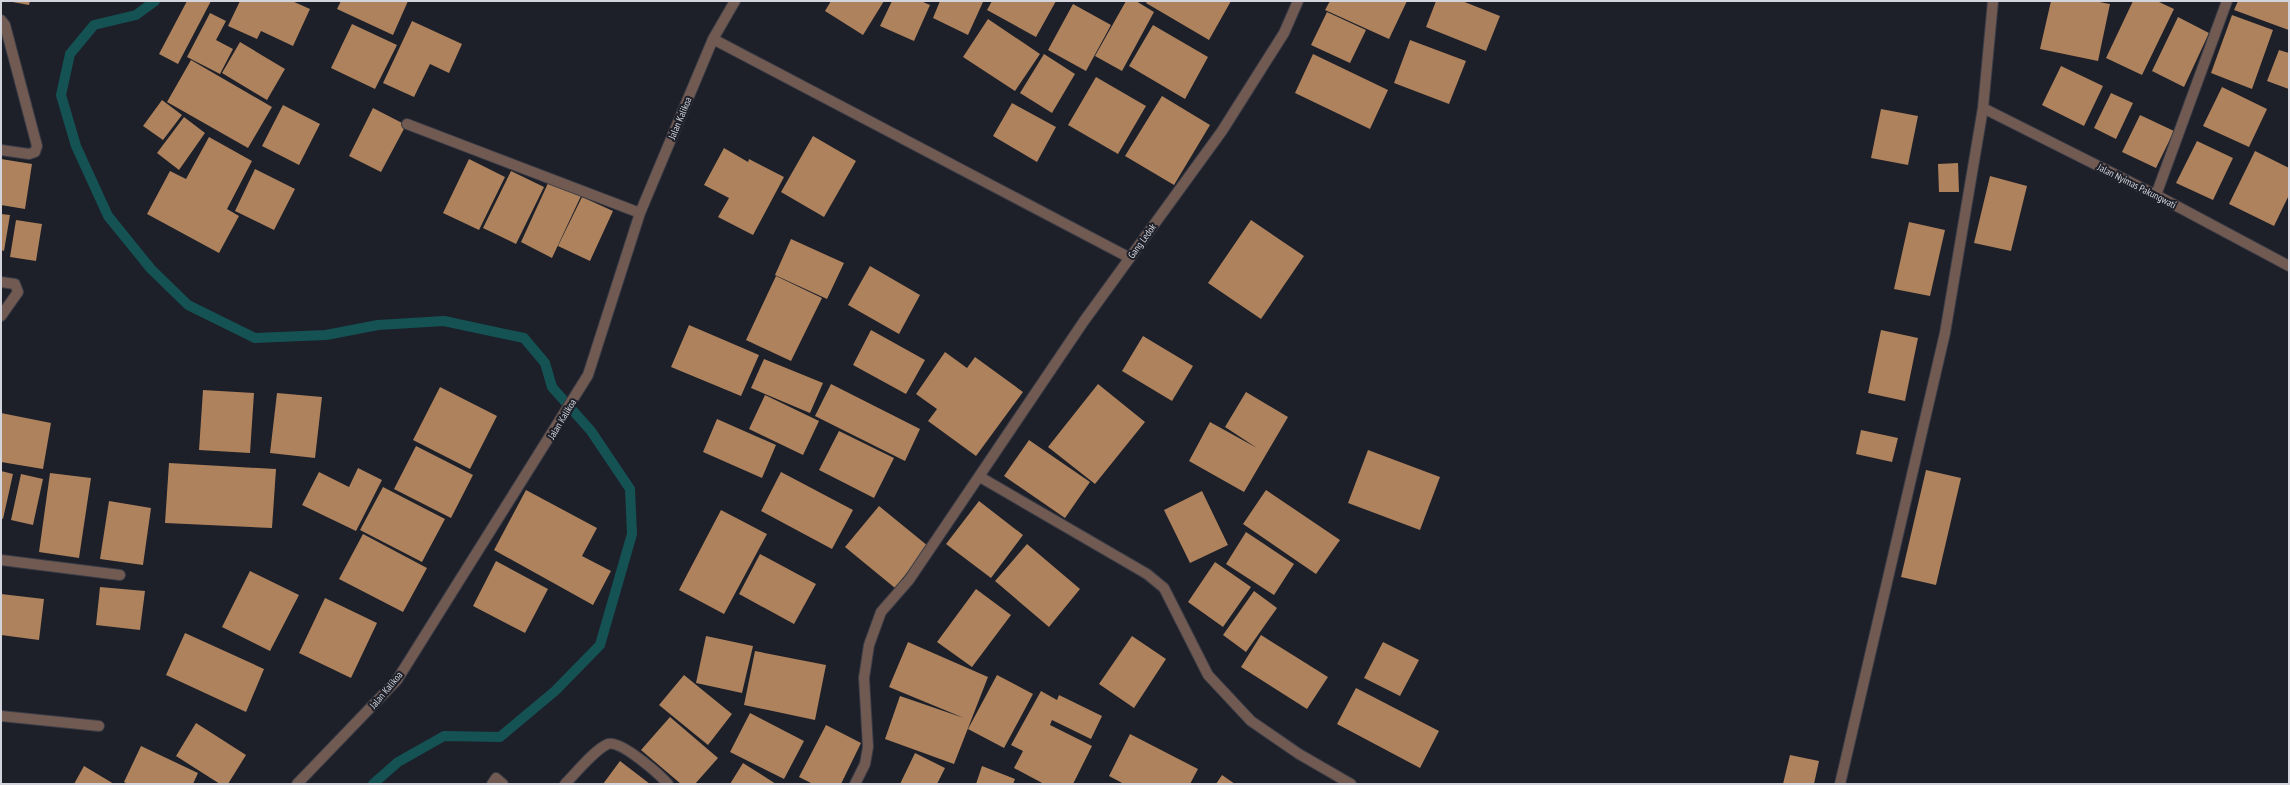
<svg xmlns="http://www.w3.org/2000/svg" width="2290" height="785" font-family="'PT Sans Narrow',sans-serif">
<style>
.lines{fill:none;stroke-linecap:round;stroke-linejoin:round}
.stream{stroke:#155254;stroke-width:10}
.building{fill:#ad825c}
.minor-casing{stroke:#3a3c46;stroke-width:12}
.minor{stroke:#715a52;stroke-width:10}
.labels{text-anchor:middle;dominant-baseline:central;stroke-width:4;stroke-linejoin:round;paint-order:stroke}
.street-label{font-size:10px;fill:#d3d4dc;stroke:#1d1f29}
</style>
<rect width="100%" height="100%" fill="#1d1f29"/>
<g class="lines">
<path class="stream" d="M155,1L136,15L94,25L70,54L61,95L76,146L108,216L151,269L188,305L255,338L326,335L378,325L444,321L524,338L545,363L552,387L591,431L630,489L632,534L600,645L555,691L500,737L444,736L398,762L373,784"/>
</g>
<path class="building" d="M7,1H30L29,5Z
M187,1H211L178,64L159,54Z
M240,1H292L310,9L293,46L261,31L257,39L228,26Z
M341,1H408L393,35L337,9Z
M831,1H884L863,35L825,11Z
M892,1H921L930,5L914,41L880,26Z
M940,1L983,2L968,35L933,18Z
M992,1H1056L1036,37L987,10Z
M1126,1H1136L1154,12L1122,71L1095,56Z
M1147,1H1231L1209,40L1146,3Z
M1330,1H1407L1389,39L1325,10Z
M1436,1H1462L1500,16L1486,51L1426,27Z
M2051,1H2094L2110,4L2098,61L2040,49Z
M2133,1H2157L2174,9L2142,75L2106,58Z
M2238,1H2289V30L2234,10Z
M1073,4L1111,25L1086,71L1048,50Z
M1327,12L1366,30L1350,63L1311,45Z
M210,13L226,21L216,40L233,49L220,74L187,57Z
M2232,15L2273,30L2252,89L2211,73Z
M2178,17L2209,33L2184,87L2152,71Z
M988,19L1040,54L1015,91L963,57Z
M412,21L462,44L449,73L430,64L414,97L383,83Z
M352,24L397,45L375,89L331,68Z
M1153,25L1208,57L1185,99L1129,66Z
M1410,40L1466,61L1449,104L1394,83Z
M240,42L285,69L267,100L222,73Z
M2279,50L2289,53V89L2267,81Z
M1044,54L1075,74L1052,113L1020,93Z
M1313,54L1388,90L1370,129L1295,93Z
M191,60L272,107L248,148L167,102Z
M2061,66L2103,86L2084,126L2042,105Z
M1096,77L1146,106L1118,154L1068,125Z
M2222,87L2267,109L2249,147L2203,126Z
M2111,93L2133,103L2116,139L2094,128Z
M1162,96L1210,125L1174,185L1125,156Z
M162,100L182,115L163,140L143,126Z
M1012,103L1056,127L1037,162L993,136Z
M283,105L320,124L299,165L262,146Z
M373,108L406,125L381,172L349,156Z
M1881,109L1918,116L1908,165L1871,158Z
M2140,115L2174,131L2156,168L2122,152Z
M184,117L205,133L179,170L157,153Z
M813,136L856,161L824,217L781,192Z
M209,137L252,161L227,209L239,216L219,253L147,214L170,171L186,179Z
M2197,141L2233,158L2213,200L2176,183Z
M724,148L748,162L749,159L784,177L753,235L718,217L729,198L704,185Z
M2255,151L2289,168V195L2274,226L2229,204Z
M1,159L32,164L25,209L1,205Z
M469,159L505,177L479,230L443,213Z
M1958,163L1959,192H1939L1938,164Z
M255,169L295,189L274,230L235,211Z
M511,171L544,187L516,244L483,228Z
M1990,176L2027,186L2011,251L1974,243Z
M549,181L581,196L552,258L521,242Z
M582,197L613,211L590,261L558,246Z
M1,214L10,215L4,251L1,250Z
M16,220L42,224L36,261L10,257Z
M1251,220L1304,256L1261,319L1208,283Z
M1909,222L1945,230L1930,296L1894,289Z
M791,239L844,263L827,299L775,275Z
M870,266L920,295L899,334L848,305Z
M776,276L822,298L791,361L746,340Z
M689,325L759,355L741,396L671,367Z
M871,330L925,360L906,394L853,365Z
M1881,330L1918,338L1905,401L1868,393Z
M1143,336L1193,366L1172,401L1122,371Z
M945,352L967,368L975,357L1023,392L976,456L928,421L937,409L916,394Z
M764,359L823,383L810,413L751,388Z
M831,384L920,429L905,461L815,416Z
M1098,384L1145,422L1095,484L1048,447Z
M440,387L497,416L470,469L413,440Z
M203,390L254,393L250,453L199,450Z
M1246,392L1288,417L1244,492L1189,461L1210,422L1257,448L1225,427Z
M277,393L322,397L315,458L270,453Z
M765,395L819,421L803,455L749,429Z
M1,413L51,423L43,469L1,462Z
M717,419L776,445L762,478L703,452Z
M1861,430L1898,438L1892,462L1856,454Z
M839,431L894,458L874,498L819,470Z
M1029,440L1090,482L1065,518L1004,476Z
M416,446L473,475L451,518L394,489Z
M1368,450L1440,477L1420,530L1348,503Z
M169,463L276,469L272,528L165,523Z
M358,468L382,480L356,531L302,505L319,472L349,487Z
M1926,470L1961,478L1936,585L1901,577Z
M1,471L13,474L3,519L1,518Z
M781,472L853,510L832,549L761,511Z
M50,473L91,478L79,558L39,552Z
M21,474L43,479L33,525L11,520Z
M383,487L445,519L422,562L360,530Z
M526,490L597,528L582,556L611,571L593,605L494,550Z
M1266,490L1340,540L1316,574L1243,524Z
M1202,491L1228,545L1190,563L1164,510Z
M109,501L151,508L143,565L100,559Z
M979,501L1023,535L991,578L946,544Z
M879,506L928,546L895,588L845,547Z
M721,510L767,534L724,614L679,590Z
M1246,532L1294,564L1274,595L1226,564Z
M363,534L427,568L403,612L339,579Z
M1027,544L1080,589L1049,627L995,581Z
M760,554L816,584L794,624L739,594Z
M496,561L548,589L525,633L473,606Z
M1215,562L1251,587L1223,627L1188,602Z
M250,571L299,595L270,651L222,627Z
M100,587L145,591L140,630L96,625Z
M976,589L1011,615L972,667L937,642Z
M1254,591L1277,608L1246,652L1223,635Z
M1,594L44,599L39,640L1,635Z
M325,598L377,623L351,678L299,653Z
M185,633L264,669L246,712L166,675Z
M1261,635L1328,677L1307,709L1241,667Z
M706,636L753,646L742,693L696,683Z
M1132,636L1166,659L1134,708L1099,684Z
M908,642L988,677L954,764L885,739L900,696L964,718L889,687Z
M1383,642L1419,660L1400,696L1364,678Z
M755,651L826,665L815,720L744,705Z
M684,675L732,714L708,745L659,705Z
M997,675L1033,694L1004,748L968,729Z
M1356,688L1439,731L1420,768L1337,724Z
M1041,691L1057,700L1059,695L1102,716L1091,739L1052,720L1050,725L1092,746L1073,784H1044L1014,768L1023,751L1011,745Z
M750,713L804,741L784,779L730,752Z
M670,717L718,758L695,784H681L641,750Z
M196,723L246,755L228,784H220L176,756Z
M826,725L861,743L841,784H813L799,777Z
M1130,734L1198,769L1190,784H1124L1109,776Z
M141,746L198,773L193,784H128L124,782Z
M915,753L945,768L937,784H900Z
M1790,755L1819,761L1814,784H1783Z
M620,761L650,784H603Z
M743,763L776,784H730Z
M84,766L114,784H74Z
M982,766L1015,779L1013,784H976Z
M1222,775L1235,784H1216Z"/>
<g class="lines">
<defs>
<path id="minor" d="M1,20L5,25L37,146L35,152L29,154L1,150
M713,39L1130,258
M1983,108L2156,195L2289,266
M407,124L640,213
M2156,195L2227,1
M1,282L15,284L18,292L1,316
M980,477L1147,574L1164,588L1208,675L1251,721L1299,754L1351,784
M1,560L120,575
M1,716L99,726
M297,784L397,680L588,375L640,213L713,39L735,1
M492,784L496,778L503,784
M565,784C575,774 595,749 608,744C621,740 659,774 668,784
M855,784L865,764L868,747L864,678L869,645L881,612L909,580L1084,321L1222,131L1284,33L1298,1
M1840,784L1945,333L1983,108L1993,1"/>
</defs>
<use href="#minor" class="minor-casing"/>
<use href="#minor" class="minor"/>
</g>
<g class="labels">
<g class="street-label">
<text transform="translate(680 118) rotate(-67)">Jalan Kalikoa</text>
<text transform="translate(2137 186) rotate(27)">Jalan Nyimas Pakungwati</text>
<text transform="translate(1142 241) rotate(-54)">Gang Ledok</text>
<text transform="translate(562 419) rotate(-59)">Jalan Kalikoa</text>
<text transform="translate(386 690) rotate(-50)">Jalan Kalikoa</text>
</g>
</g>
<rect width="2290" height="785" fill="none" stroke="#d3d4dc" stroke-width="4"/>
</svg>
